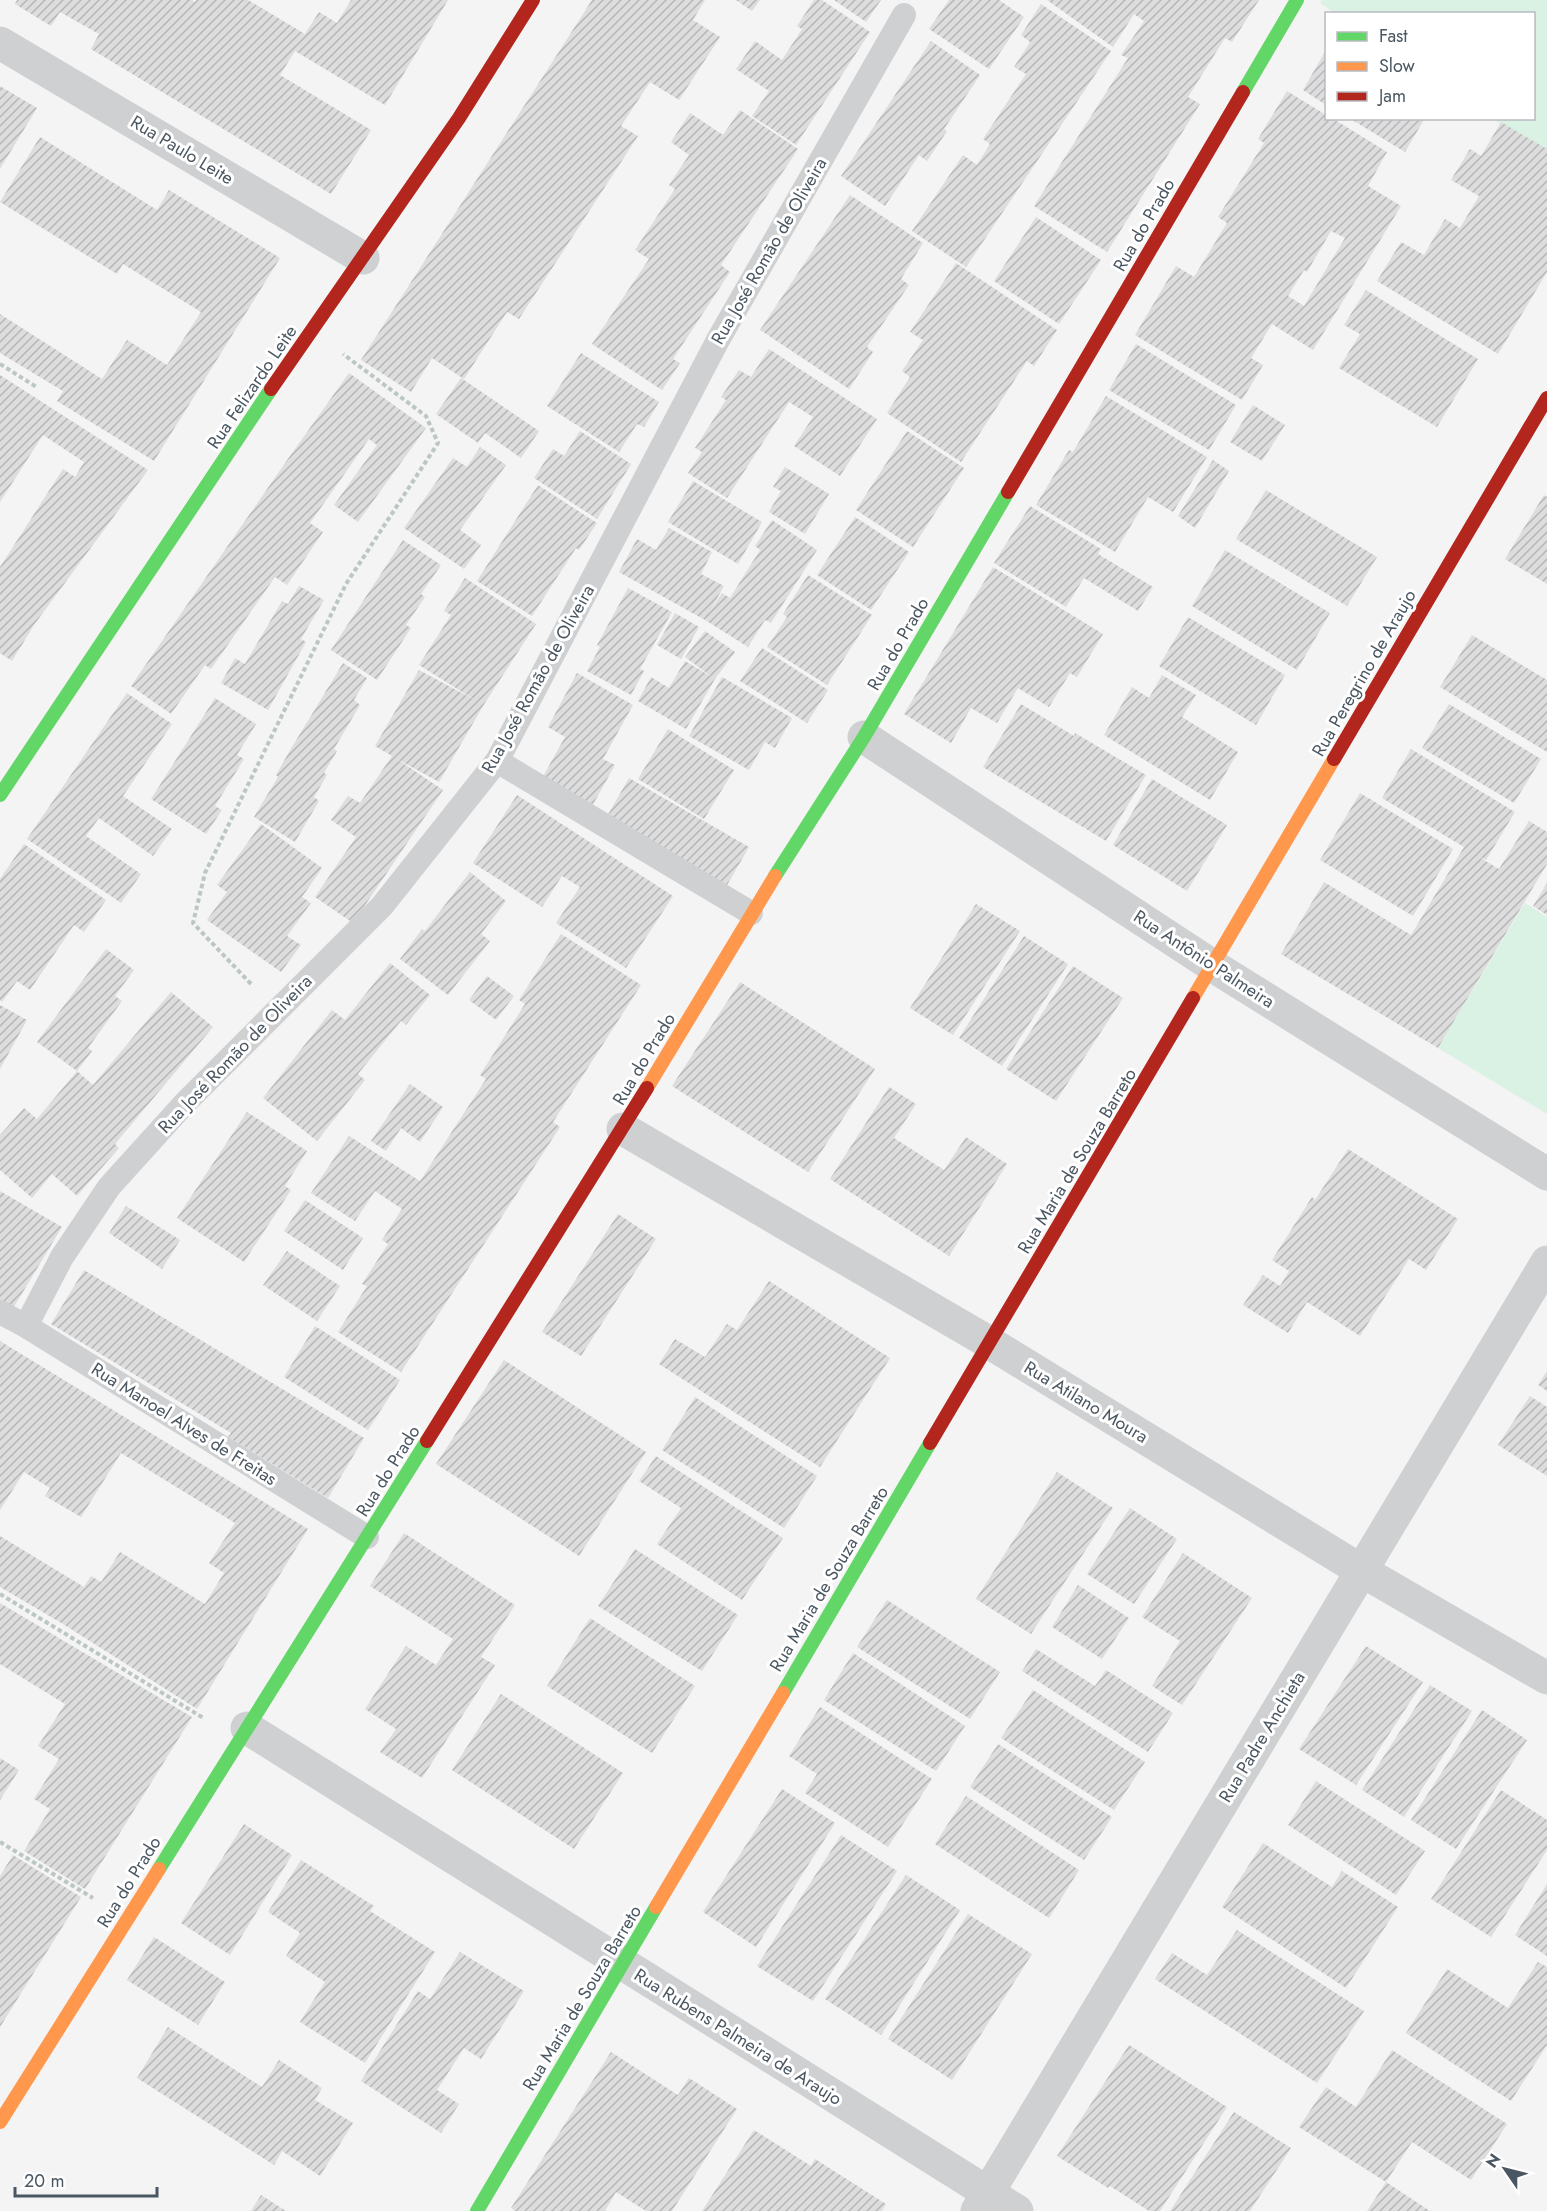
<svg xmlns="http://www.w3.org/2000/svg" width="1547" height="2211" font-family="Jost,sans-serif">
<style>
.grass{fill:#d9f2e3}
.building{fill:url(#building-hatch);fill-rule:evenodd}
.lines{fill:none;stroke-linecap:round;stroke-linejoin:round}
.path{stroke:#bcc7c4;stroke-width:4;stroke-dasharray:4.5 3;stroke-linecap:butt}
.lane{stroke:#ced0d2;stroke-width:24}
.street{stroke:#ced0d2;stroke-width:33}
.fast{stroke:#63d668;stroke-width:14}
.slow{stroke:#ff974d;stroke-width:14}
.jam{stroke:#b3261e;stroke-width:14}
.labels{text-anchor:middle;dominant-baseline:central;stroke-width:6;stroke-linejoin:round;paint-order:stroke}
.street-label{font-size:18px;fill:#4a5661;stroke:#fff}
</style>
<defs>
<pattern id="building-hatch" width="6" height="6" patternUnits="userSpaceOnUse" patternTransform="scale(1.5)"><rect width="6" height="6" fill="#ddddde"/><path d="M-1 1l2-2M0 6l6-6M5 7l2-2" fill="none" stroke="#b5b6b7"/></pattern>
</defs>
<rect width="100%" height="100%" fill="#f4f4f4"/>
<path class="grass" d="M1322,0H1547V155L1493,119L1534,118V14H1336L1320,3Z
M1525,903L1547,917V1114L1438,1048Z"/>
<path class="building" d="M17,0H192L195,2L196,0H248L305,34L319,12L337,23L351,0H448L385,105L295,51L280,75L371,130L331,194L91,49L99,34L60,12L51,26L15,4Z
M592,0H705L693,20L720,37L679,100L650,82L621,126L638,136L519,319L507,312L464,379L432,358L411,392L361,360Z
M736,0H760L752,11Z
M814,0H822L870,32L796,145L752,116L769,91L736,69L755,41L782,60L802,29L797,26Z
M834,0H881L866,22Z
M949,0H999L1024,17L989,69L929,29Z
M1047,0H1259L1232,42L1225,38L1188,97L1200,104L1107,252L1034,206L1128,58L1121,55L1144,21L1134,14L1113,47Z
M1041,4L1111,51L966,267L912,231L963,155L977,165L990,144L983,139L1026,74L1014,67L1030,42L1021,35Z
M931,41L980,75L944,129L947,131L927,161L919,155L885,206L841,176Z
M1326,50V105L1303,90Z
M0,86L37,108L0,169Z
M1287,91L1326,115V118H1332L1387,152L1368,186L1401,206L1313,350L1272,324L1251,358L1263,365L1242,400L1135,335L1176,266L1194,277L1227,223L1218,217L1264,143L1258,139ZM1331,231L1345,238L1304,306L1288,296L1304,270L1307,272Z
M740,110L798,149L721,265L730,272L673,359L680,363L662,390L592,344L649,259L635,250L675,189L669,185L689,155L671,142L690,113L723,135Z
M1349,118H1425L1405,152Z
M1501,122L1547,149V272L1498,354L1377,281L1401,242L1424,255L1445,219L1460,228L1479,196L1451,180L1470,149L1481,156Z
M40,137L157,210L169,190L280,258L154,461L57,401L63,391L0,353V314L102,379L127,340L167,365L201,312L123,264L117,274L0,202Z
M850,195L923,243L901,279L909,285L867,347L873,352L849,389L760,330Z
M1036,217L1101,260L1059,324L994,281Z
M956,263L1057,330L1034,366L1027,361L961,462L887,413L910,377L902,371L923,340L910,332Z
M1366,290L1478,359L1437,427L1339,368L1360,334L1344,325Z
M1136,344L1236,405L1209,450L1109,390Z
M769,349L877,419L840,476L794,446L813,417L789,402L727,498L688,473L702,452L695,448L726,400L721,397L739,370L751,377Z
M581,353L659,402L644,427L637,424L619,452L547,406Z
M349,373L426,428L358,522L334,505L377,445L369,439L310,523L323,532L287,585L275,577L211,669L205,665L171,714L131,686L285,463Z
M0,375L148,470L34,625L12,661L0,653V567L63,469L75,477L84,462L43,435L0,502Z
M461,378L539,431L521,458L485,433L478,443L436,414Z
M1106,396L1207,457L1173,512L1148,497L1115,552L1036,505L1069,450L1073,452Z
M1253,405L1285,425L1262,461L1230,442Z
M580,431L631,464L597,519L534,478L553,449L564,456Z
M907,431L964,468L913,547L856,510Z
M480,447L506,465L460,530L481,545L464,569L404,528L453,458L467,467Z
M1213,460L1229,471L1195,528L1178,516Z
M785,467L829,494L805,534L769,512L781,491L773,487Z
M693,481L762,522L738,564L668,522Z
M538,485L597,523L579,550L576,548L532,616L477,581Z
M1266,490L1377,557L1347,606L1236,539Z
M1544,495L1547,497V584L1505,559Z
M1030,506L1101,549L1098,554L1153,587L1138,611L1084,578L1066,607L994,563Z
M855,517L909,552L871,610L817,575Z
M772,520L817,550L771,623L765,620L748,647L705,620L619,572L637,539L656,550L669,528L712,552L701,574L724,586L710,611L722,593L730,598L760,550L755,546Z
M403,540L441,565L421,594L425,597L406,625L411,628L377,680L331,650Z
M1225,550L1330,613L1297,670L1192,606Z
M993,567L1103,634L1077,677L1070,673L1049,707L1018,688L997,723L971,708L951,743L904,714Z
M808,575L872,615L827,685L767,647L787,617L783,614Z
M465,578L536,624L483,706L439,782L397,759L443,790L353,923L315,897L356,837L331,820L348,796L360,803L392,756L375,746L419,670L475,700L419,665L451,615L444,611Z
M299,586L324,600L301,639L306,642L268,710L221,683L235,658L245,664L282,601L288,604Z
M628,588L672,612L640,669L644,671L631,695L587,671L600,647L597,645Z
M675,613L699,627L681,659L657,645Z
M1188,617L1285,675L1256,725L1159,666Z
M705,631L735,652L715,679L686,729L638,701L651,677L669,688L685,661L712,677L685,657Z
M1472,635L1547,680V752L1440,687Z
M762,648L828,690L807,723L740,681Z
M343,663L367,678L354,700L360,705L334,749L337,751L324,773L327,775L314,797L319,801L295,842L254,817L278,777L276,775L289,752Z
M577,673L633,705L603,759L615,765L591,808L541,780L565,737L548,727Z
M1162,675L1196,695L1182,717L1238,752L1210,800L1104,735L1132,687L1149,698Z
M722,677L792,718L775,748L765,742L749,770L689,736Z
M127,693L172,724L123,796L172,829L153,856L99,818L86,836L141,874L121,903L27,839Z
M215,698L256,724L237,755L244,759L215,806L222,810L206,834L151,799Z
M1021,704L1074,736L1075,733L1146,775L1106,841L983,767Z
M1449,704L1541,759L1514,803L1422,748Z
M668,729L734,770L704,819L638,779Z
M1411,749L1515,812L1486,860L1479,857L1499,869L1529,821L1547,832V864L1438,1048L1281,954L1324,882L1411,935L1464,847L1382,798Z
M629,778L749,847L726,887L606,818Z
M1152,779L1227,825L1187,891L1113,845Z
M1360,793L1453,849L1413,916L1320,860Z
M517,795L673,896L626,968L556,923L580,887L562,876L542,907L473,863Z
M261,824L322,868L302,897L311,903L287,936L301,945L281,972L207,920L227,892L217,885Z
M24,844L106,900L84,932L74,925L30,990L17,981L2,1002L0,1000V879Z
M470,872L506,901L481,934L490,941L448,995L400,959L422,929L425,931Z
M1547,883V915L1533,906Z
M976,904L1020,931L953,1035L910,1008Z
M561,934L641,985L553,1122L560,1127L401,1372L338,1332L367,1286L362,1284L388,1244L382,1240L402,1209L375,1191L355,1221L311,1193L349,1136L420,1181L486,1079L480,1075L525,1004L519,1000Z
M1024,936L1068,964L1002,1066L959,1038Z
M106,949L134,970L115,996L122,1001L88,1048L92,1051L77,1071L37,1042Z
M390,963L430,995L406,1025L401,1021L358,1074L365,1080L317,1141L263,1098L332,1010L345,1020Z
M1073,966L1123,998L1056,1101L1006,1069Z
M487,976L514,996L496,1020L469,1000Z
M740,982L875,1069L808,1172L672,1086Z
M171,992L213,1027L115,1144L119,1148L77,1196L52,1174L32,1198L0,1170V1135L24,1108L37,1119L77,1071L93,1085Z
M0,1005L27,1020L0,1069Z
M410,1084L443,1107L420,1142L401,1128L386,1151L371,1141Z
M889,1087L916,1104L894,1138L944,1170L966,1137L1007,1164L949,1256L830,1179Z
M247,1112L307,1151L285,1186L291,1190L244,1262L177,1218Z
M1348,1149L1458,1219L1426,1270L1409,1259L1360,1336L1307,1302L1288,1333L1243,1305L1263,1275L1280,1286L1289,1271L1272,1260L1312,1197L1315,1200Z
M0,1191L62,1227L12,1310L0,1303Z
M305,1200L363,1238L343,1270L284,1231Z
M126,1206L180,1240L162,1269L109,1233Z
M618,1214L656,1239L581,1356L542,1332Z
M287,1251L340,1286L317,1321L263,1285Z
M84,1270L364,1438L328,1498L228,1437L231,1433L51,1324Z
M769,1281L890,1358L820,1467L659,1364L675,1339L705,1357L727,1324L737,1330Z
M315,1326L400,1380L368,1430L284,1377Z
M0,1341L308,1529L197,1709L63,1624L0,1587V1536L84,1587L91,1576L101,1582L120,1552L205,1604L224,1573L209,1563L235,1523L121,1453L81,1517L45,1496L50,1488L24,1472L0,1510Z
M504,1360L646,1452L579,1556L436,1464Z
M1547,1371V1391L1538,1385Z
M1530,1396L1547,1407V1476L1498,1445Z
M695,1397L817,1476L784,1528L662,1450Z
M656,1456L783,1538L742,1600L657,1544L681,1508L639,1481Z
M1057,1472L1113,1508L1031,1634L976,1599Z
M1130,1508L1177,1539L1134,1604L1087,1574Z
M404,1533L515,1605L481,1657L495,1665L422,1778L380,1752L396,1729L365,1709L406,1646L436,1665L453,1639L370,1586Z
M635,1549L738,1615L702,1671L598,1606Z
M1183,1553L1252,1598L1182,1705L1152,1686L1180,1641L1142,1617Z
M1078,1585L1129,1618L1102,1659L1052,1627Z
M887,1600L1000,1672L970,1719L857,1647Z
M0,1603L192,1717L85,1889L24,1851L50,1809L34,1799L59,1759L38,1746L65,1704L0,1664Z
M590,1618L695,1686L652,1753L547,1686Z
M1366,1646L1423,1682L1356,1785L1299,1749Z
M1036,1649L1095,1686L1106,1670L1173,1713L1148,1752L1022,1671Z
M853,1653L965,1726L936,1771L824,1700Z
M1430,1685L1472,1711L1404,1817L1362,1790Z
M1033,1690L1145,1762L1114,1810L1001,1738Z
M501,1694L623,1773L574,1849L452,1770Z
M820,1707L932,1779L888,1847L805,1793L817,1774L789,1756Z
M1482,1710L1527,1740L1456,1849L1411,1820Z
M998,1744L1112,1817L1084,1860L970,1787Z
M0,1758L19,1770L0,1800Z
M1316,1781L1425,1851L1396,1895L1288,1825Z
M782,1789L835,1823L756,1947L703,1912Z
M1501,1790L1547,1820V1850L1491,1937L1431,1899Z
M966,1796L1079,1870L1049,1918L935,1844Z
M244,1824L292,1855L230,1955L181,1923Z
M841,1835L897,1871L813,2001L757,1966Z
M1263,1843L1332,1887L1342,1871L1398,1907L1346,1988L1222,1907Z
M13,1855L81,1897L0,2027V1876Z
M301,1860L374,1906L370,1911L435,1952L365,2063L300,2022L325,1982L286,1956L300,1933L268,1912Z
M906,1875L960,1910L881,2035L825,1999Z
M1547,1884V1956L1515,1935Z
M968,1914L1032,1954L952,2080L888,2039Z
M1237,1930L1364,2011L1317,2083L1155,1979L1172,1953L1207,1975Z
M154,1937L225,1982L198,2025L127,1980Z
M460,1952L524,1991L481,2059L464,2048L437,2090L459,2104L441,2133L361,2081L418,1991L430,1999Z
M1538,1962L1547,1967V2045L1511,2101L1406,2033L1447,1969L1508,2008Z
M168,2027L262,2087L279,2060L322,2088L315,2100L353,2123L320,2176L282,2151L274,2165L137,2078Z
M1129,2045L1227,2107L1160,2211H1149L1110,2186L1108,2188L1057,2156Z
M1392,2050L1507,2124L1471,2180L1412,2142L1386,2182L1299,2127L1326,2087L1356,2107Z
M611,2052L678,2095L689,2078L737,2109L672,2211H646L616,2192L605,2211H515L511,2208Z
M1234,2112L1291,2148L1250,2211H1170Z
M754,2130L811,2166L815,2159L886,2204L882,2211H702Z
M1386,2182L1430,2211H1367Z
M261,2195L286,2211H251Z"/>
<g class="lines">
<path class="path" d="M0,364L38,388
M251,984L193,923L205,873L346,584L438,443L426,416L343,354
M0,1594L205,1719
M0,1842L93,1898"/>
<path class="lane" d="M497,761L751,913
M0,1312L26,1326L367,1537
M26,1326L62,1257L109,1187L185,1103L382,906L497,761L718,340L904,15"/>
<path class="street" d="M0,43L363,258
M864,737L1213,966L1547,1174
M623,1129L990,1343L1362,1571L1547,1678
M247,1728L1017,2211
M977,2211L1547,1262"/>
<path class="fast" d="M1243,92L1297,0
M0,795L271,389
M775,876L864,737L1008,492
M783,1693L930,1443
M159,1869L427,1441
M477,2211L656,1907"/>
<path class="slow" d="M1193,998L1334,759
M647,1088L775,876
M656,1907L783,1693
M0,2122L159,1869"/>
<path class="jam" d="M271,389L459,118L533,0
M1008,492L1243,92
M1334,759L1547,398
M427,1441L647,1088
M930,1443L1193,998"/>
</g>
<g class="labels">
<g class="street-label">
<text transform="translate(182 150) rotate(31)">Rua Paulo Leite</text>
<text transform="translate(1144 225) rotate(-60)">Rua do Prado</text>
<text transform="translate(769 251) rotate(-60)">Rua José Romão de Oliveira</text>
<text transform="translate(252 387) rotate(-56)">Rua Felizardo Leite</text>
<text transform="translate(898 644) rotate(-60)">Rua do Prado</text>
<text transform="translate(1364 673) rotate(-60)">Rua Peregrino de Araujo</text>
<text transform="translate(538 679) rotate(-61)">Rua José Romão de Oliveira</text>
<text transform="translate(1204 959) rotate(33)">Rua Antônio Palmeira</text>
<text transform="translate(235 1054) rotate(-46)">Rua José Romão de Oliveira</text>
<text transform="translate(644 1059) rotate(-59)">Rua do Prado</text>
<text transform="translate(1077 1161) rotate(-59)">Rua Maria de Souza Barreto</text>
<text transform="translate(1086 1402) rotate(31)">Rua Atilano Moura</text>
<text transform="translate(184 1424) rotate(32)">Rua Manoel Alves de Freitas</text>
<text transform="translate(388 1471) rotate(-58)">Rua do Prado</text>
<text transform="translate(829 1579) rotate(-59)">Rua Maria de Souza Barreto</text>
<text transform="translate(1262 1737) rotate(-59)">Rua Padre Anchieta</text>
<text transform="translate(129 1882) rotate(-58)">Rua do Prado</text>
<text transform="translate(582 1998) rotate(-59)">Rua Maria de Souza Barreto</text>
<text transform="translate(738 2037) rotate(32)">Rua Rubens Palmeira de Araujo</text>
</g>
</g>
<rect x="1325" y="12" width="210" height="108" fill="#ffffff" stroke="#b7bbc0" stroke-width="1.5"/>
<rect x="1337" y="32" width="30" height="9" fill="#63d668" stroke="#b7bbc0" stroke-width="1.5"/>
<text x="1379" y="42" font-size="18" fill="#4a5661">Fast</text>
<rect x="1337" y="62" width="30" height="9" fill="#ff974d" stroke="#b7bbc0" stroke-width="1.5"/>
<text x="1379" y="72" font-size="18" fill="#4a5661">Slow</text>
<rect x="1337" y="92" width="30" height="9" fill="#b3261e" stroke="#b7bbc0" stroke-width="1.5"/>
<text x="1379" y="102" font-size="18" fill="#4a5661">Jam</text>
<g transform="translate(1505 2169) rotate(305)" stroke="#ffffff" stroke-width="4.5" paint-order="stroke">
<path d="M0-4.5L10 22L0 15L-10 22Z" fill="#4a5661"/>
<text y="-9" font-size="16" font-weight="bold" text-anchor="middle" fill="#4a5661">N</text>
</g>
<path d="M15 2187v9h142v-9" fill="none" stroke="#4a5661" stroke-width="3"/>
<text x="24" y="2187" font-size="18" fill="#4a5661" stroke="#ffffff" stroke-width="4.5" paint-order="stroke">20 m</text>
</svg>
